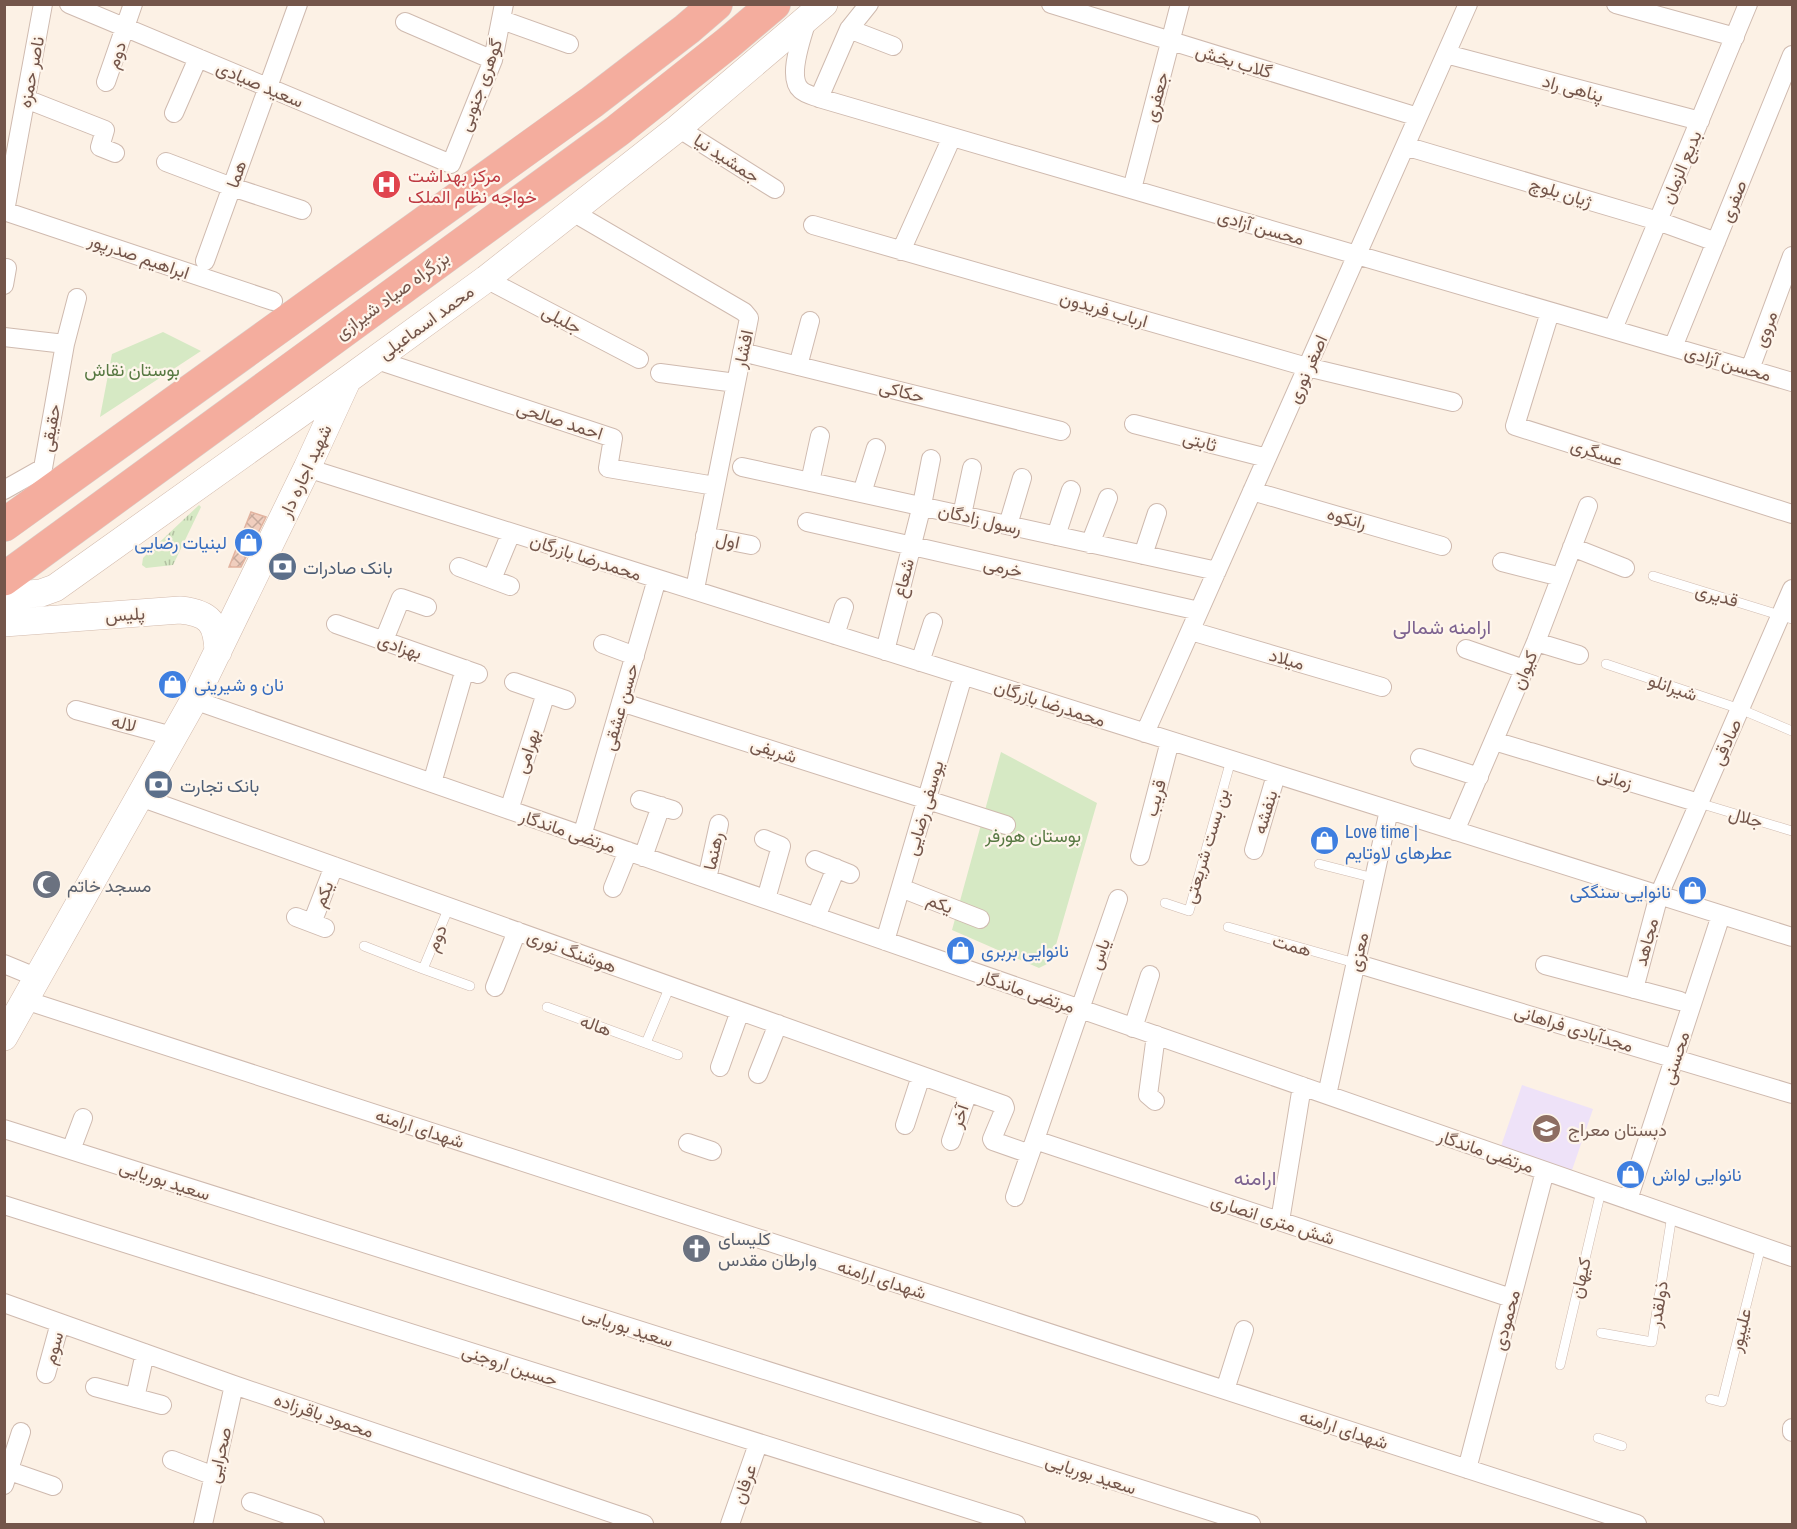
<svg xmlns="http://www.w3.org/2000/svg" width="1797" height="1529" font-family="'Archivo Narrow',Vazirmatn,sans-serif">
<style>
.education{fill:#eee2f8}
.grass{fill:url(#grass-tufts)}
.park{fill:#d6e9c4}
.building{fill:url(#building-cross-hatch);stroke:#e2b39f;stroke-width:1.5}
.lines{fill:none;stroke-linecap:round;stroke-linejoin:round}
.lane-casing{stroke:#cfbaaf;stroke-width:10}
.street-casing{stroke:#cfbaaf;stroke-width:20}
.secondary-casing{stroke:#d2baac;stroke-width:28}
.highway-casing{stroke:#d8d0cd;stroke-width:34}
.lane{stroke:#fff;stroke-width:9}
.street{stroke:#fff;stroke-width:18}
.secondary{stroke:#fff;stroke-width:27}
.highway{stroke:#f4ad9e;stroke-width:33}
.labels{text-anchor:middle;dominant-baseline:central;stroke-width:4.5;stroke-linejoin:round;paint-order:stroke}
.street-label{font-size:18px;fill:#74564b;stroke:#fef5eb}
.health-label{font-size:18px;fill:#be3a42;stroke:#fef5eb;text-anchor:start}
.park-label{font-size:18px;fill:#587943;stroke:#fef5eb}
.shop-label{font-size:18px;fill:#366cbe;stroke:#fef5eb;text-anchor:start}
.service-label{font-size:18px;fill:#4e5e75;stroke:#fef5eb;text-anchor:start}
.worship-label{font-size:18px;fill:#5b616d;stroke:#fef5eb;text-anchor:start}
.education-label{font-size:18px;fill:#785e54;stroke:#fef5eb;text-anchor:start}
.neighbourhood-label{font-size:20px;fill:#7d6390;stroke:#fef5eb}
</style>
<defs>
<pattern id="grass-tufts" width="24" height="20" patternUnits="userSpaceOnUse" patternTransform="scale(1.5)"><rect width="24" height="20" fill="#d6e9c4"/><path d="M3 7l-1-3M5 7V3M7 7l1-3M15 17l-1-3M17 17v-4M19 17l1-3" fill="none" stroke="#b2c0a1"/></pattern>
<pattern id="building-cross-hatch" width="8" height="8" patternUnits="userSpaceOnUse" patternTransform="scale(1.5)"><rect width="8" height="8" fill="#f0cebe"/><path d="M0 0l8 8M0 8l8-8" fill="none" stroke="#c7aa9c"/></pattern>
</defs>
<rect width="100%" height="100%" fill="#fcf1e5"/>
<path class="education" d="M1522,1085L1593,1109L1571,1173L1500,1149Z"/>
<path class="grass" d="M199,505L201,507L173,565L146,568L142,565L143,558L147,554Z"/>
<path class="park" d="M163,332L201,351L100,417L112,354Z
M1001,752L1097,803L1051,962L1039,968L952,930Z"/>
<path class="building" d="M251,512L266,517L241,567H229Z"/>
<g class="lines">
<defs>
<path id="lane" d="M1653,576L1792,619
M1606,664L1740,709L1792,731
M1699,803L1792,831
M1319,864L1374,878
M1165,903L1189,911L1231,760
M1228,927L1355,963
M364,946L423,969L449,907
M423,969L470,986
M547,1007L678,1055
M646,1043L670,986
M1601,1333L1652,1342L1672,1215
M1560,1365L1601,1191
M1710,1399L1722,1402L1761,1246
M1598,1438L1622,1446"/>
<path id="street" d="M69,4L451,164L493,60L504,4
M1051,4L1418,117
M1616,4L1735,37
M502,20L569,44
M807,20C803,35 786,77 801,90C805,94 814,96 819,98L1792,382
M405,22L493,60
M849,29L893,46
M1446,54L1700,121
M106,82L133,4
M819,98L849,29L869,4
M26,99L105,130L100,147L115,153
M174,113L198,58
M678,128L775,189
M1405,146L1658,221L1716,242
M166,162L232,187L302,210
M1132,189L1180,4
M4,211L273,301
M5,211L43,4
M571,211L744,312L749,318L696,584
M813,225L1307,367L1453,402
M901,251L952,137
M205,261L298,4
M486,279L639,359
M4,285L7,268
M1550,312L1515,426L1792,514
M1613,329L1748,4
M4,337L65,344
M1673,347L1792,55
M742,352L1061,431
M374,359L613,438L608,468L715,486
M798,366L810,321
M1750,369L1792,256
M660,373L736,383
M1134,424L1267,458
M742,467L1217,571
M307,468L1792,937
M810,482L820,436
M4,490L43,468L65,344L77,298
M1252,491L1442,546
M862,493L876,448
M962,515L972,468
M807,522L1199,611
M1008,525L1022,478
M705,536L751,545
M1056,536L1071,490
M1090,544L1108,498
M1572,547L1625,568
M1143,555L1157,513
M1502,562L1561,577
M459,567L510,586
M492,579L511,533
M336,624L478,674
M1191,631L1382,687
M835,635L844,607
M384,640L401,598L427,607
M1536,642L1579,655
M603,644L635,656
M1466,649L1524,669
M885,651L922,505L931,459
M920,662L933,622
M514,682L566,700
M194,700L1792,1257
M621,702L1006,825
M76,710L172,736
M1145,733L1468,4
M1494,741L1527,751
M1531,752L1699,803
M1420,758L1479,777
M432,783L465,669
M140,797L1004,1105L1005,1108L992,1139L993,1141L1030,1154L1118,899
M640,800L673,810
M509,810L546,693
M1455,831L1536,642L1588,506
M582,836L657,579
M764,839L781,846L766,899
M1254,850L1276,775
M1140,856L1170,741
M643,857L661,806
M815,860L850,874
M707,879L719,824
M613,888L628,851
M901,888L980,919
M296,917L325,928
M816,917L836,868
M312,923L334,866
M885,941L963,676
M1355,963L1792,1094
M4,964L38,978
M1545,965L1680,1001
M495,987L517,931
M1634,989L1659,895L1792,589
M25,1000L1637,1524
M1133,1028L1150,975
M720,1067L740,1011
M758,1074L778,1024
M1327,1095L1389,810
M1155,1101L1148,1095L1156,1035
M905,1125L921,1076
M4,1129L1251,1524
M1035,1140L1511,1298
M951,1141L968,1092
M688,1143L712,1151
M71,1150L83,1118
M1015,1197L1030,1154
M1628,1200L1721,915
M4,1205L1016,1524
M1280,1221L1302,1086
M4,1303L234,1385L644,1524
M46,1374L60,1323
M95,1387L162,1405
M1225,1390L1244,1330
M135,1398L145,1353
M1792,1428V1432
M172,1460L214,1476
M4,1469L53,1486
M1467,1469L1545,1171
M4,1485L21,1432
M251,1502L315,1524
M203,1524L234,1385
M730,1524L758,1444"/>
<path id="secondary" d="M4,596L41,593L55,588L347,380L486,279L678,128L824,4
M4,623L180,610C210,613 217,623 218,652
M4,1037L194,700L307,468L347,381"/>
<path id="highway" d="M4,525L592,102L687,29L716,4
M4,579L617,131L728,43L774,4"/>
</defs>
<use href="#lane" class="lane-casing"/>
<use href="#street" class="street-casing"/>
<use href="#secondary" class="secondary-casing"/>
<use href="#highway" class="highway-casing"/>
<use href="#lane" class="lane"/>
<use href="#street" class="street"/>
<use href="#secondary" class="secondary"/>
<use href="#highway" class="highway"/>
</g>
<defs>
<symbol id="hospital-disc" viewBox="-11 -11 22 22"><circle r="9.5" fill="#e0444e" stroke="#fef5eb"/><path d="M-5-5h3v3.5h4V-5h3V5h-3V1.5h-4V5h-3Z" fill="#fff"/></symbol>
<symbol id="shop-disc" viewBox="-11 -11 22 22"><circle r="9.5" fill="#3f7fe0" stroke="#fef5eb"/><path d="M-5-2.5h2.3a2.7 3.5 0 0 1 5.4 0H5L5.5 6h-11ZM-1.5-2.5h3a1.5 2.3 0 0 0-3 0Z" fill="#fff"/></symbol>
<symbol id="bank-disc" viewBox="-11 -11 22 22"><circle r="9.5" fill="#5c6f8a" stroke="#fef5eb"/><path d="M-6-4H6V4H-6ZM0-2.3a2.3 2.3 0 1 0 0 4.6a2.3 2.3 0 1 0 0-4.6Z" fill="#fff"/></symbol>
<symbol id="mosque-disc" viewBox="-11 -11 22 22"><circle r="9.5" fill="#6b7280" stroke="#fef5eb"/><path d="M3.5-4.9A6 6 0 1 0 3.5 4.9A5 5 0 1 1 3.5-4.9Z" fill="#fff"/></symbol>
<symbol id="school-disc" viewBox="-11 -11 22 22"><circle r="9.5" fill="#8d6e63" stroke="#fef5eb"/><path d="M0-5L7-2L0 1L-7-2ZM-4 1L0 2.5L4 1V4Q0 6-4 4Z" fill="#fff"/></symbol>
<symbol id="church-disc" viewBox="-11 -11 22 22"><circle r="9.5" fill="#6b7280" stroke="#fef5eb"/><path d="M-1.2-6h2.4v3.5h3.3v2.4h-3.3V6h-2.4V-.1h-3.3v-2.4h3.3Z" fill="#fff"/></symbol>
</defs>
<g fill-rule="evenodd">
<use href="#hospital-disc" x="370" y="168" width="33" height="33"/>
<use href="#shop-disc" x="232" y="526" width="33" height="33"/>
<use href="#bank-disc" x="266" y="550" width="33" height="33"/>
<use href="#shop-disc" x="156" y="668" width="33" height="33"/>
<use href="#bank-disc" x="142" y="768" width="33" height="33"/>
<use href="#shop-disc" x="1308" y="824" width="33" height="33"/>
<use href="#mosque-disc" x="30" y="868" width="33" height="33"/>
<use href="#shop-disc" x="1676" y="874" width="33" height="33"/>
<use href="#shop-disc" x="944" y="934" width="33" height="33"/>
<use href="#school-disc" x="1530" y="1112" width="33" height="33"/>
<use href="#shop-disc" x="1614" y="1158" width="33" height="33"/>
<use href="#church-disc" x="680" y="1232" width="33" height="33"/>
</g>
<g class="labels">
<g class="street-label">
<text transform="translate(116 55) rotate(-71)">دوم</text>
<text transform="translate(1234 61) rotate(17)">گلاب بخش</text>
<text transform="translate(31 72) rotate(-79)">ناصر حمزه</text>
<text transform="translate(260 84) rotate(23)">سعید صیادی</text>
<text transform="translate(480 85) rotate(-70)">گوهری جنوبی</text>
<text transform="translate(1573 88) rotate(15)">پناهی راد</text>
<text transform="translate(1156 97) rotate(-75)">جعفری</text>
<text transform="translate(727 158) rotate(33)">جمشید نیا</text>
<text transform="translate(1681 167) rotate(-67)">بدیع الزمان</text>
<text transform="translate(236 174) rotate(-70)">هما</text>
<text transform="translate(1561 192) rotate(17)">ژیان بلوچ</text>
<text transform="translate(1733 201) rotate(-68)">صفری</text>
<text transform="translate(1261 227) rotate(16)">محسن آزادی</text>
<text transform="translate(139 256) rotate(19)">ابراهیم صدرپور</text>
<text transform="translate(392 295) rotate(-36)">بزرگراه صیاد شیرازی</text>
<text transform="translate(1104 309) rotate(16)">ارباب فریدون</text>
<text transform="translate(562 319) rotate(28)">جلیلی</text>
<text transform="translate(426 322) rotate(-36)">محمد اسماعیلی</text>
<text transform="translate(1765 329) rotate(-69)">مروی</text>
<text transform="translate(743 349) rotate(-78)">افشار</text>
<text transform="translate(1728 363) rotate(16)">محسن آزادی</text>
<text transform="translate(1307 369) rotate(-66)">اصغر نوری</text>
<text transform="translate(902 391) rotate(14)">حکاکی</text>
<text transform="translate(560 420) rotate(18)">احمد صالحی</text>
<text transform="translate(50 428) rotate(-80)">حقیقی</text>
<text transform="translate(1200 441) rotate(15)">ثابتی</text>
<text transform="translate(1597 452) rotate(18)">عسگری</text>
<text transform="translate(305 471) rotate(-65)">شهید اجاره دار</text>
<text transform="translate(1347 518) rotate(16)">رانکوه</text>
<text transform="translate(980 519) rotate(13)">رسول زادگان</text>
<text transform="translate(728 540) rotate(12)">اول</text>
<text transform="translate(586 557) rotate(18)">محمدرضا بازرگان</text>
<text transform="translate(1003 567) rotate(13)">خرمی</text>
<text transform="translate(903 578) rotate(-76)">شعاع</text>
<text transform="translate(1717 595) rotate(16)">قدیری</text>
<text transform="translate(125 614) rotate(-4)">پلیس</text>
<text transform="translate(400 646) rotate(19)">بهزادی</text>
<text transform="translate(1287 659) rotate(16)">میلاد</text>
<text transform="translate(1524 670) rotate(-67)">کیوان</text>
<text transform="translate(1673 687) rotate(19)">شیرانلو</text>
<text transform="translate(1050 703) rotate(18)">محمدرضا بازرگان</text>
<text transform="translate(620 707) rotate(-74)">حسن عشقی</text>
<text transform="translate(124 723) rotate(15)">لاله</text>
<text transform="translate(1726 742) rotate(-66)">صادقی</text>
<text transform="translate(774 750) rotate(18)">شریفی</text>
<text transform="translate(527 751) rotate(-72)">بهرامی</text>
<text transform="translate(1615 778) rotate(17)">زمانی</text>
<text transform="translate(1155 798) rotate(-75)">قریب</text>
<text transform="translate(924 808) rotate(-74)">یوسفی رضایی</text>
<text transform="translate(1265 812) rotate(-73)">بنفشه</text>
<text transform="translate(1746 817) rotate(16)">جلال</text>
<text transform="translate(568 831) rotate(19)">مرتضی ماندگار</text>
<text transform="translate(1206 846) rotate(-73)">بن بست شریعتی</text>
<text transform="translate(713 851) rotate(-78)">رهنما</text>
<text transform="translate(323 894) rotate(-69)">یکم</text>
<text transform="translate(940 903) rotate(21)">یکم</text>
<text transform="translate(436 938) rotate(-67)">دوم</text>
<text transform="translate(1646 942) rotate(-75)">مجاهد</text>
<text transform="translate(1292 945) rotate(16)">همت</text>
<text transform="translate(572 951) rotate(20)">هوشنگ نوری</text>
<text transform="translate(1358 952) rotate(-78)">معزی</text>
<text transform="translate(1099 954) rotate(-71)">یاس</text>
<text transform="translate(1027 991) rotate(19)">مرتضی ماندگار</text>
<text transform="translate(596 1025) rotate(20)">هاله</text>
<text transform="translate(1574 1028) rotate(17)">مجدآبادی فراهانی</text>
<text transform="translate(1675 1058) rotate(-72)">محسنی</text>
<text transform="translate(959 1116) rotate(-71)">آخر</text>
<text transform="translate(420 1128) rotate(18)">شهدای ارامنه</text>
<text transform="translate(1486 1151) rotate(19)">مرتضی ماندگار</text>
<text transform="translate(165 1180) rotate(18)">سعید بوریایی</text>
<text transform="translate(1273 1219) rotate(18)">شش متری انصاری</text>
<text transform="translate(1580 1278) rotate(-77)">کیهان</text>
<text transform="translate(882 1279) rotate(18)">شهدای ارامنه</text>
<text transform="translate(1658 1304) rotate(-81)">ذولقدر</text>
<text transform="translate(1506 1320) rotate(-75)">محمودی</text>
<text transform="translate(628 1327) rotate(18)">سعید بوریایی</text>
<text transform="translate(1740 1330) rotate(-76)">علیپور</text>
<text transform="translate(53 1348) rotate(-74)">سوم</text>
<text transform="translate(510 1365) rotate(18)">حسین اروجنی</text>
<text transform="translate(324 1415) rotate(19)">محمود باقرزاده</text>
<text transform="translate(1344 1429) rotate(18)">شهدای ارامنه</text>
<text transform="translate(219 1455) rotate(-77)">صحرایی</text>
<text transform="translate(1091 1474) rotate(18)">سعید بوریایی</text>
<text transform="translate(744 1484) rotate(-71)">عرفان</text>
</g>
<g class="health-label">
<text x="408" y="175">مرکز بهداشت<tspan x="408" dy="21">خواجه نظام الملک</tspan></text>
</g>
<g class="park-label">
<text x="132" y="369">بوستان نقاش</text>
<text x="1033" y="835">بوستان هورفر</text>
</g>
<g class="shop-label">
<text x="227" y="542" text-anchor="end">لبنیات رضایی</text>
<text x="194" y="684">نان و شیرینی</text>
<text x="1345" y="831">Love time |<tspan x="1345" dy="21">عطرهای لاوتایم</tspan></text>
<text x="1671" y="891" text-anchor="end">نانوایی سنگکی</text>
<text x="981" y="950">نانوایی بربری</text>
<text x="1652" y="1174">نانوایی لواش</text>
</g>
<g class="service-label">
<text x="303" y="567">بانک صادرات</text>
<text x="180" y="785">بانک تجارت</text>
</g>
<g class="worship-label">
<text x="67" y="885">مسجد خاتم</text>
<text x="718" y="1238">کلیسای<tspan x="718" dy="21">وارطان مقدس</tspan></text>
</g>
<g class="education-label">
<text x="1568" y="1129">دبستان معراج</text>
</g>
<g class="neighbourhood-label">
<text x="1442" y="626">ارامنه شمالی</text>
<text x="1255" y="1177">ارامنه</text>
</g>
</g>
<rect width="1797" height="1529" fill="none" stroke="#74564b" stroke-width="12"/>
</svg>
